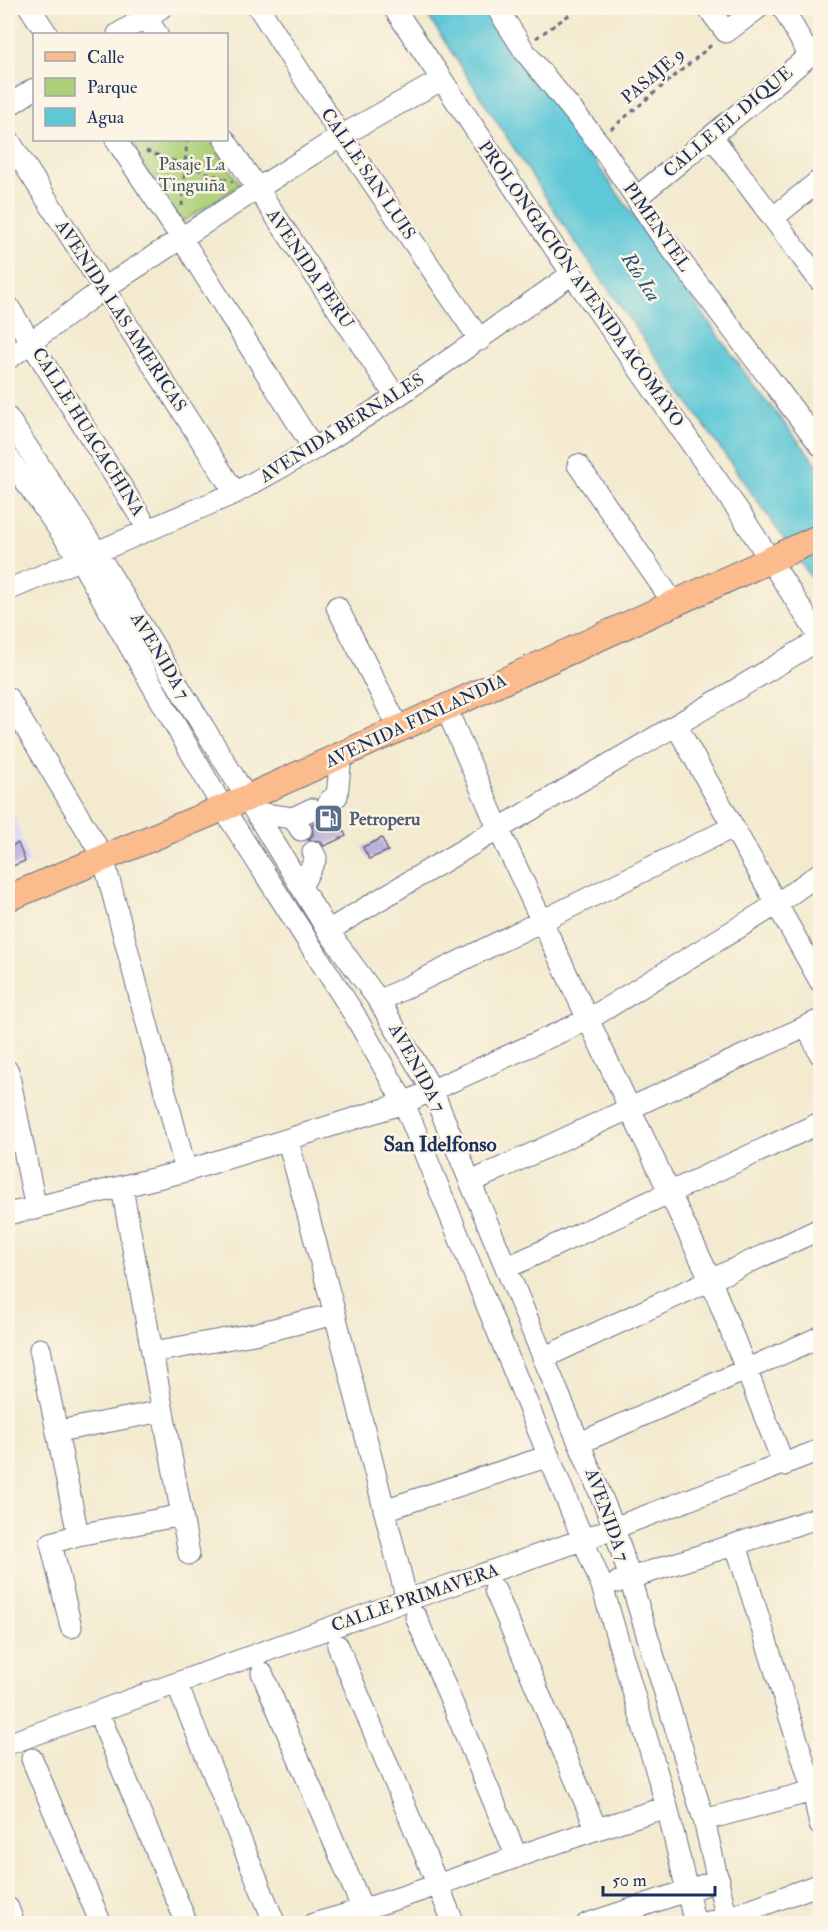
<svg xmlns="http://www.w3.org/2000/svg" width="828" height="1931" font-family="'IM FELL Double Pica',serif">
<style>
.built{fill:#d8d7f8}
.green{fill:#add079;stroke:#64806c;stroke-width:1.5}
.water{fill:#5ec8d7;stroke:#3c7c9a;stroke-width:1.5}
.building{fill:#bbaed8}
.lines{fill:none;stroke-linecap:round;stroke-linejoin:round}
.minor-casing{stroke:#677086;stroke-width:23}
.major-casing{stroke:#677086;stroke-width:28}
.path{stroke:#677086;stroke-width:3;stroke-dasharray:4.5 4.5;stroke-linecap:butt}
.minor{stroke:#fff;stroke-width:21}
.major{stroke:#fbbb8d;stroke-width:26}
.labels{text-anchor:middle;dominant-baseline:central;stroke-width:5;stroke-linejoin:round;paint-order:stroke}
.street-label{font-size:18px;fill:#1b2f5e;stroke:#fcf5e5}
.park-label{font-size:18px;fill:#405765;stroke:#fcf5e5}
.service-label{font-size:18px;font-weight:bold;fill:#4e5e75;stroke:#fcf5e5;text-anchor:start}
.water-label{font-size:20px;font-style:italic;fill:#2c557c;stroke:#fcf5e5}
.quarter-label{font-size:21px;font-weight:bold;fill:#1b2f5e;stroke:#fcf5e5}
</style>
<rect width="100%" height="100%" fill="#fcf5e5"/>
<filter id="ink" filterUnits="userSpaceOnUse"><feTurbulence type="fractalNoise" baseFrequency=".0167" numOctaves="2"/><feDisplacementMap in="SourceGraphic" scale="12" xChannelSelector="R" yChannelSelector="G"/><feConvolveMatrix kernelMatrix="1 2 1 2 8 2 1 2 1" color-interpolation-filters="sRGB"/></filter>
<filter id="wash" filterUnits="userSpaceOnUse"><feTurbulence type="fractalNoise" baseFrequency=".008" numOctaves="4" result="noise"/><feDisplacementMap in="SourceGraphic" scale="24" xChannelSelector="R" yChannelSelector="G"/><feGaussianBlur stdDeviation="1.35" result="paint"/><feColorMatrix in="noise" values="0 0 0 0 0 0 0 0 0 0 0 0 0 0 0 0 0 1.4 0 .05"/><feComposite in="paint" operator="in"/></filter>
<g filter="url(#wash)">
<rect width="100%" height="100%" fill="#f3eacf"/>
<path class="built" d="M8,800L30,863L8,872Z"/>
<path class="green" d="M141,140H211L240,185L181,223L131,146Z"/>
<path class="water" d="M423,8H486L752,383L820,468V590L569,233Z"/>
<g id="blocks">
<path class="building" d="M334,812L346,836L324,846L320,841L308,840L313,835L312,825L319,822L324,813Z
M382,838L388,851L369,859L363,847Z
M18,843L25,861L8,868V848Z"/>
</g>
</g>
<g filter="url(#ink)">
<use href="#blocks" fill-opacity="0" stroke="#677086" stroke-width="1.5"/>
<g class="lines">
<defs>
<path id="minor" d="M30,8L47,34
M140,8L157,34
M259,8L341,136L480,340
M394,8L572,274L738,510L820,638
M497,8L525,52L599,143L661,235L820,445
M708,8L726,32L758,8
M783,8L809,55
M118,34L161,8
M8,106L34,89
M713,138L820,281
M8,139L235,493
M116,140L182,239L314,449
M225,140L396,397
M636,198L820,47
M774,217L820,180
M8,306L148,529
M8,359L103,289L257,189L341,136L441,80
M8,418L96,551L328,931L379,1001L432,1090L614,1527L704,1820L728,1924
M8,457L79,558L223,808L354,1014L404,1103L602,1586L667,1807L695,1924
M578,465L673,602
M8,590L235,493L314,449L396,397L572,274
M337,607L399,729
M8,698L103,857L186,1171
M446,708L499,830L711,1281L784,1465
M677,727L820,981
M329,801L337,796L341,756
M256,813L293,818L301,830
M293,818L312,809
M301,887L316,858L313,852
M328,931C490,831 657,739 820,639
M379,1001L733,827
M807,1026L820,1054
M8,1071L36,1209
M288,1141L335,1314L407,1600
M471,1182L820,1020
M122,1188L189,1554
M8,1214L186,1171L404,1103L589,1019L777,904L820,873
M506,1268L820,1123
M40,1349L78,1535
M153,1352L254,1334L335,1314
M543,1358L820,1229
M59,1431L163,1411
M580,1443L820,1337
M384,1510L549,1456
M736,1545L813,1791L820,1825
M618,1582L820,1517
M495,1590L596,1828
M416,1617L517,1857
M71,1627L51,1543L78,1535L182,1515
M338,1646L454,1924
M262,1673L363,1910
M182,1697L275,1924
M103,1724L187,1924
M8,1744L407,1600L585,1539L820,1450
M32,1759L101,1924
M704,1820L820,1789
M8,1908L14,1924
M313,1924C433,1891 548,1842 667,1807
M587,1924L719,1880
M699,1924L727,1918L820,1884"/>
<path id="major" d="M8,898L247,798L820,537"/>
</defs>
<use href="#minor" class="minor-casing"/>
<use href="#major" class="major-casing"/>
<path class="path" d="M536,38L579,8
M611,129L714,43
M146,151L233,182
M182,206L187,140"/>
<use href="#minor" class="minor"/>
<use href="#major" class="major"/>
</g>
</g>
<defs>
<symbol id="fuel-square" viewBox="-11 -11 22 22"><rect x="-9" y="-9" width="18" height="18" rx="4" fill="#5c6f8a" stroke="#fcf5e5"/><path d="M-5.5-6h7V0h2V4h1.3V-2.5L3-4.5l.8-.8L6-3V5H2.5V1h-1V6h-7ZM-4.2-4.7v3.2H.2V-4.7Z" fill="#fff"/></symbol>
</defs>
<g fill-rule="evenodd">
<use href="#fuel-square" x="312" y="802" width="33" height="33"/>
</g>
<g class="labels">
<g class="street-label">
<text transform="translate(653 76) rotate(-40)">PASAJE 9</text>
<text transform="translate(728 122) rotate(-40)">CALLE EL DIQUE</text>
<text transform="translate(368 174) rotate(56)">CALLE SAN LUIS</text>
<text transform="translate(657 227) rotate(55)">PIMENTEL</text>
<text transform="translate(310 269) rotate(56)">AVENIDA PERU</text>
<text transform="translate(581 284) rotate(55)">PROLONGACIÓN AVENIDA ACOMAYO</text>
<text transform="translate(121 316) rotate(57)">AVENIDA LAS AMERICAS</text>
<text transform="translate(342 428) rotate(-32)">AVENIDA BERNALES</text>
<text transform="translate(88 432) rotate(58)">CALLE HUACACHINA</text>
<text transform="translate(160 656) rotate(59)">AVENIDA 7</text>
<text transform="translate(416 721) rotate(-25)">AVENIDA FINLANDIA</text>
<text transform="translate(417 1068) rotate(61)">AVENIDA 7</text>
<text transform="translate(607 1515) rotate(70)">AVENIDA 7</text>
<text transform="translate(415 1598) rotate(-19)">CALLE PRIMAVERA</text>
</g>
<g class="park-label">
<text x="192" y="164">Pasaje La<tspan x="192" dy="21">Tinguiña</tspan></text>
</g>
<g class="service-label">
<text x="349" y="819">Petroperu</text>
</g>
<g class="water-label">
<text transform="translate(641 277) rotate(57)">Río Ica</text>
</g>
<g class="quarter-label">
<text x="440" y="1144">San Idelfonso</text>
</g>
</g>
<rect width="828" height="1931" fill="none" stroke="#fcf5e5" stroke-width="30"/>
<rect x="33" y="33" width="195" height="108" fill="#fcf5e5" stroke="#a2a6af" stroke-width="1.5"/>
<rect x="45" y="52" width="30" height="9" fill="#fbbb8d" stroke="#a2a6af" stroke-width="1.5"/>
<text x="87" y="63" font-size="18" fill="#1b2f5e">Calle</text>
<rect x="45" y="78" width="30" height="18" fill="#add079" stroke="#a2a6af" stroke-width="1.5"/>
<text x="87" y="93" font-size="18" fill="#1b2f5e">Parque</text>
<rect x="45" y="108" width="30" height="18" fill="#5ec8d7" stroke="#a2a6af" stroke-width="1.5"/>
<text x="87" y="123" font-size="18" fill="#1b2f5e">Agua</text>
<path d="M603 1886v9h112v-9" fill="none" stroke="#1b2f5e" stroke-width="3"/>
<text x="612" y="1886" font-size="18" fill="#1b2f5e" stroke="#fcf5e5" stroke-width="4.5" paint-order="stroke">50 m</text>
</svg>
